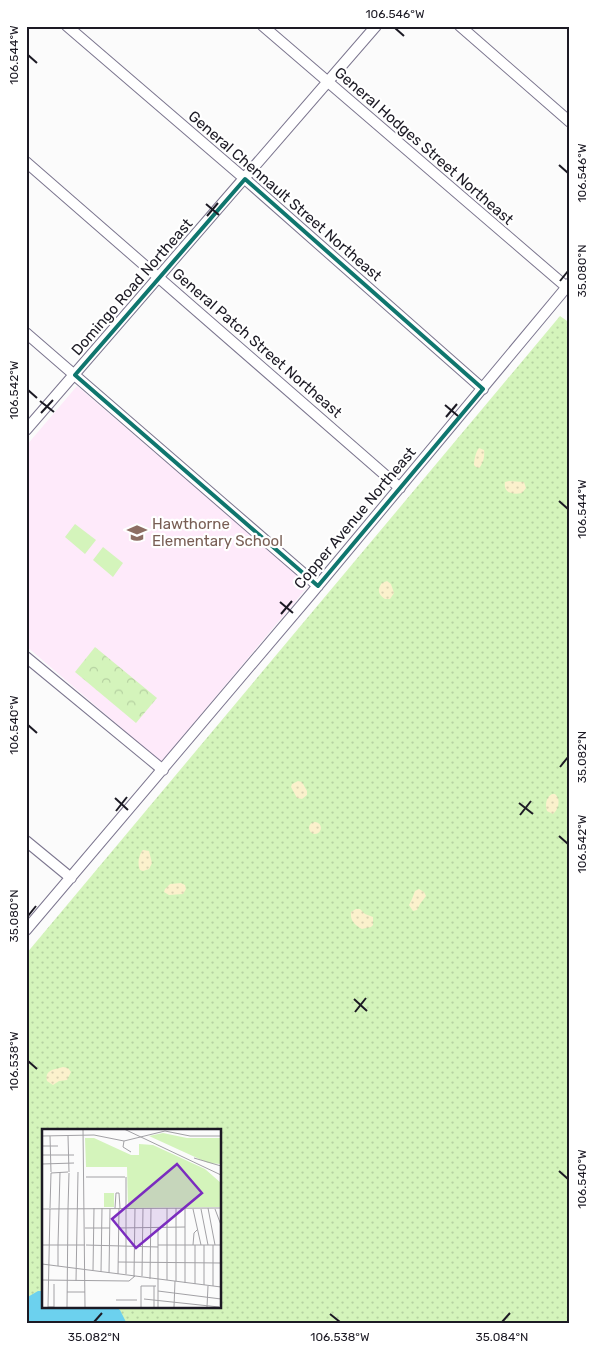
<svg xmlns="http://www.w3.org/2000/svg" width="596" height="1350" font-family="Rubik,sans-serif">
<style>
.education{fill:#feeafa}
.grass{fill:url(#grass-dots);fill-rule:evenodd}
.sand{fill:url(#sand-dots)}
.park{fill:url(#park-crowns)}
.pitch{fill:#d4f4bb}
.water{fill:#6cd1ee}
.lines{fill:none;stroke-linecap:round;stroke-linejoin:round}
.minor-casing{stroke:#7c768f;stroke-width:12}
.minor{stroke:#fff;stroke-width:10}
.marked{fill:none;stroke:#0f766e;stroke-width:4;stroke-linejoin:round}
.ticks{fill:none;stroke:#1c1a24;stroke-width:2}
.labels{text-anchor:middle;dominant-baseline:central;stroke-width:4.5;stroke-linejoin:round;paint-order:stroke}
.street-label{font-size:15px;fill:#1c1a24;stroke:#fff}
.education-label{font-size:15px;fill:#785e54;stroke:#fff;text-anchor:start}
.inset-road{fill:none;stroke:#a2a1a5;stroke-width:1}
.view{fill:#7b2cbf;fill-opacity:0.15;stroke:#7b2cbf;stroke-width:2.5}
.inset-edge{fill:none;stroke:#1c1a24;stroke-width:2.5}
.neatline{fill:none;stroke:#1c1a24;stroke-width:2}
.ticks-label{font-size:12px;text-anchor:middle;fill:#1c1a24}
</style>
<defs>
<pattern id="grass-dots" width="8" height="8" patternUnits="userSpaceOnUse" patternTransform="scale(1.25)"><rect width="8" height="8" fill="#d4f4bb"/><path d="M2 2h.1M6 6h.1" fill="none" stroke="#b5d1a1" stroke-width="1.8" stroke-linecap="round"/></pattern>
<pattern id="sand-dots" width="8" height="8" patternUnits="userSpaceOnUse" patternTransform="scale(1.25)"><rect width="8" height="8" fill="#fbf1cc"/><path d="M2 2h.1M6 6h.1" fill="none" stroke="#d7ceaf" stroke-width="1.8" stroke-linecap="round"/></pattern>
<pattern id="park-crowns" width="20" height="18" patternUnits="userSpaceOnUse" patternTransform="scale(1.25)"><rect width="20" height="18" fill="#d4f4bb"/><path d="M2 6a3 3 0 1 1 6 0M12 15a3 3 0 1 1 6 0" fill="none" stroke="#b5d1a1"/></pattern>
</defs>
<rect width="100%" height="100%" fill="#fbfbfb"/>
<path class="education" d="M77,386L309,585L161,762L26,646V480L27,479L26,477V446Z"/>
<path class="grass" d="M560,316L570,323V1324H26V954ZM44,1130H220V1306H44Z"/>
<path class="sand" d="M479,448L484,450C485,456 483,464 479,468L476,467L474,465C474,460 476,451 479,448Z
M509,481L524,482L526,488L522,493C513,495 503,493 505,482Z
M387,581L391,584L394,593L390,599H385C378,595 377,589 382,583Z
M298,781L302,782L307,791V795L302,799L297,798L291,787L292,784Z
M552,794H555C561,799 559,809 553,814L547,811C545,805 546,797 552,794Z
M309 828a6 6 0 1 1 12 0a6 6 0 1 1-12 0Z
M143,850L149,851L152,863L149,869L143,871L140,870C137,864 139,854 143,850Z
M181,883L185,885L186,889L183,894L169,895L164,892L165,889L170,884Z
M419,889L424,892L426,896L420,904L417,910L413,911L409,905L412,899L415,891Z
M356,909H360L365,914L373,917V925L371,927L362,929C355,925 350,921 351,912Z
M63,1067L68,1068L71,1072L67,1080L59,1081L53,1085L47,1081C44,1069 55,1070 63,1067Z"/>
<path class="park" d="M95,647L157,698L136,723L75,672Z"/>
<path class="pitch" d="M75,524L96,540L85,554L65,537Z
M103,547L123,563L113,577L93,560Z"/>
<path class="water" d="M38,1291H44V1306H114L120,1310L127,1324H26V1298Z"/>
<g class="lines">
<defs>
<path id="minor" d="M67,26L245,179L483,389
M263,26L570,290
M460,26L570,122
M26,162L400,488
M26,333L318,586
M26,430L376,26
M26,657L163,770
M26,841L71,878
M26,930L311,594L570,283"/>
</defs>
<use href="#minor" class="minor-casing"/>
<use href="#minor" class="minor"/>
</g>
<path class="marked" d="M245,179L483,389L318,586L75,375Z"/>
<path class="ticks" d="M395,28L404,36M28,55L37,63M559,165L568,173M206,204L219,215M207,216L218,203M560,281L568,271M28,390L37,398M40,401L54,412M445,405L458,416M41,413L53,400M446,417L457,404M559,501L568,509M280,602L293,613M281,614L292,601M28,725L37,733M560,767L568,757M115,798L128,810M519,803L533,814M116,811L127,797M520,815L531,801M559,836L568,844M28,916L36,906M354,999L367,1011M355,1012L366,998M28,1061L37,1069M559,1171L568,1179M330,1314L340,1322M94,1322L102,1313M502,1322L510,1313"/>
<defs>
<symbol id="school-bare" viewBox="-9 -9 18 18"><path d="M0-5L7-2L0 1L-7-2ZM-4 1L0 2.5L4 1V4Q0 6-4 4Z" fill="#8d6e63" stroke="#fff" stroke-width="2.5" paint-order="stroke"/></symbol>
</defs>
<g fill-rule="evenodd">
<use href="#school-bare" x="123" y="519" width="28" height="28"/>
</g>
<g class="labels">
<g class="street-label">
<text transform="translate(424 146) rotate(41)">General Hodges Street Northeast</text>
<text transform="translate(285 196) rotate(41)">General Chennault Street Northeast</text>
<text transform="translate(132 287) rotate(-49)">Domingo Road Northeast</text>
<text transform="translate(257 343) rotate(41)">General Patch Street Northeast</text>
<text transform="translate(355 518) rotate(-50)">Copper Avenue Northeast</text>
</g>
<g class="education-label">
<text x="152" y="524">Hawthorne<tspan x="152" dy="17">Elementary School</tspan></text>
</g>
</g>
<g transform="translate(42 1129)">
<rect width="179" height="179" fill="#fbfbfb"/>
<path d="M43,9H52L89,26H97V15L111,16L163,40L179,54V78L86,79L85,38H44Z" fill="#d4f4bb"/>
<path d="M62,64H72V78H62Z" fill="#d4f4bb"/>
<path d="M121,4L145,9H179V35L166,34L107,7Z" fill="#d4f4bb"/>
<path class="inset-road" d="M41,0L43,178M82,0L179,46M0,7L52,6L82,12L123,2L148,7H179M8,7L9,43M26,7L27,43M82,12L81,18L89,23M0,17H16M0,26H32M152,29L179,37M0,35L32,34M9,44L26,43M44,48H83M74,64H77L78,79M8,79L9,44M73,79L74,64M125,79V151M134,79V152M166,79L173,116M0,80L179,79M26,80L27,44M143,80V154M151,80L159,116M159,80L166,116M173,80L179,96M43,99H68M76,99L143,98M116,100V178M0,116H43M16,116L18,43M44,116L116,118M116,116H179M151,116L152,104L156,100M153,116V155M162,116V156M171,116V157M76,133L179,134M0,135L179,158M16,137V116M51,141L52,79M59,143L60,79M67,144L68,80M76,145L77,79M84,145V48M100,147L101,79M92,148L93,79M108,150L109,79M0,151L87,152L93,147M34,152L36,43M116,162L179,170M25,163H43M102,170L177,178M74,171H95M6,178L8,80M6,178H12V155M25,178L26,80M99,178V157H114M112,178V157M132,178L133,152M165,178L166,157"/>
<path class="view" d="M135,35L160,64L94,119L70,90Z"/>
<rect width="179" height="179" class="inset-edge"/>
</g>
<rect width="596" height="1350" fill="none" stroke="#ffffff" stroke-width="55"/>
<rect x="28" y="28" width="540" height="1294" class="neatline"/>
<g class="ticks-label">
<text x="395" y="18">106.546°W</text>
<text transform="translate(14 55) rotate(-90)" y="4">106.544°W</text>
<text transform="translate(582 173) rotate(-90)" y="4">106.546°W</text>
<text transform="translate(582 271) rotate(-90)" y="4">35.080°N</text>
<text transform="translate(14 390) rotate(-90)" y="4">106.542°W</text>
<text transform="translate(582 509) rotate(-90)" y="4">106.544°W</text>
<text transform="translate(14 725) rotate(-90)" y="4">106.540°W</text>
<text transform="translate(582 757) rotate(-90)" y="4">35.082°N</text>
<text transform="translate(582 844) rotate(-90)" y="4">106.542°W</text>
<text transform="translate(14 916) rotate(-90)" y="4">35.080°N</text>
<text transform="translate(14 1061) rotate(-90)" y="4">106.538°W</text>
<text transform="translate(582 1179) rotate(-90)" y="4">106.540°W</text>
<text x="94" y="1341">35.082°N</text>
<text x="340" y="1341">106.538°W</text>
<text x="502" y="1341">35.084°N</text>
</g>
</svg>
